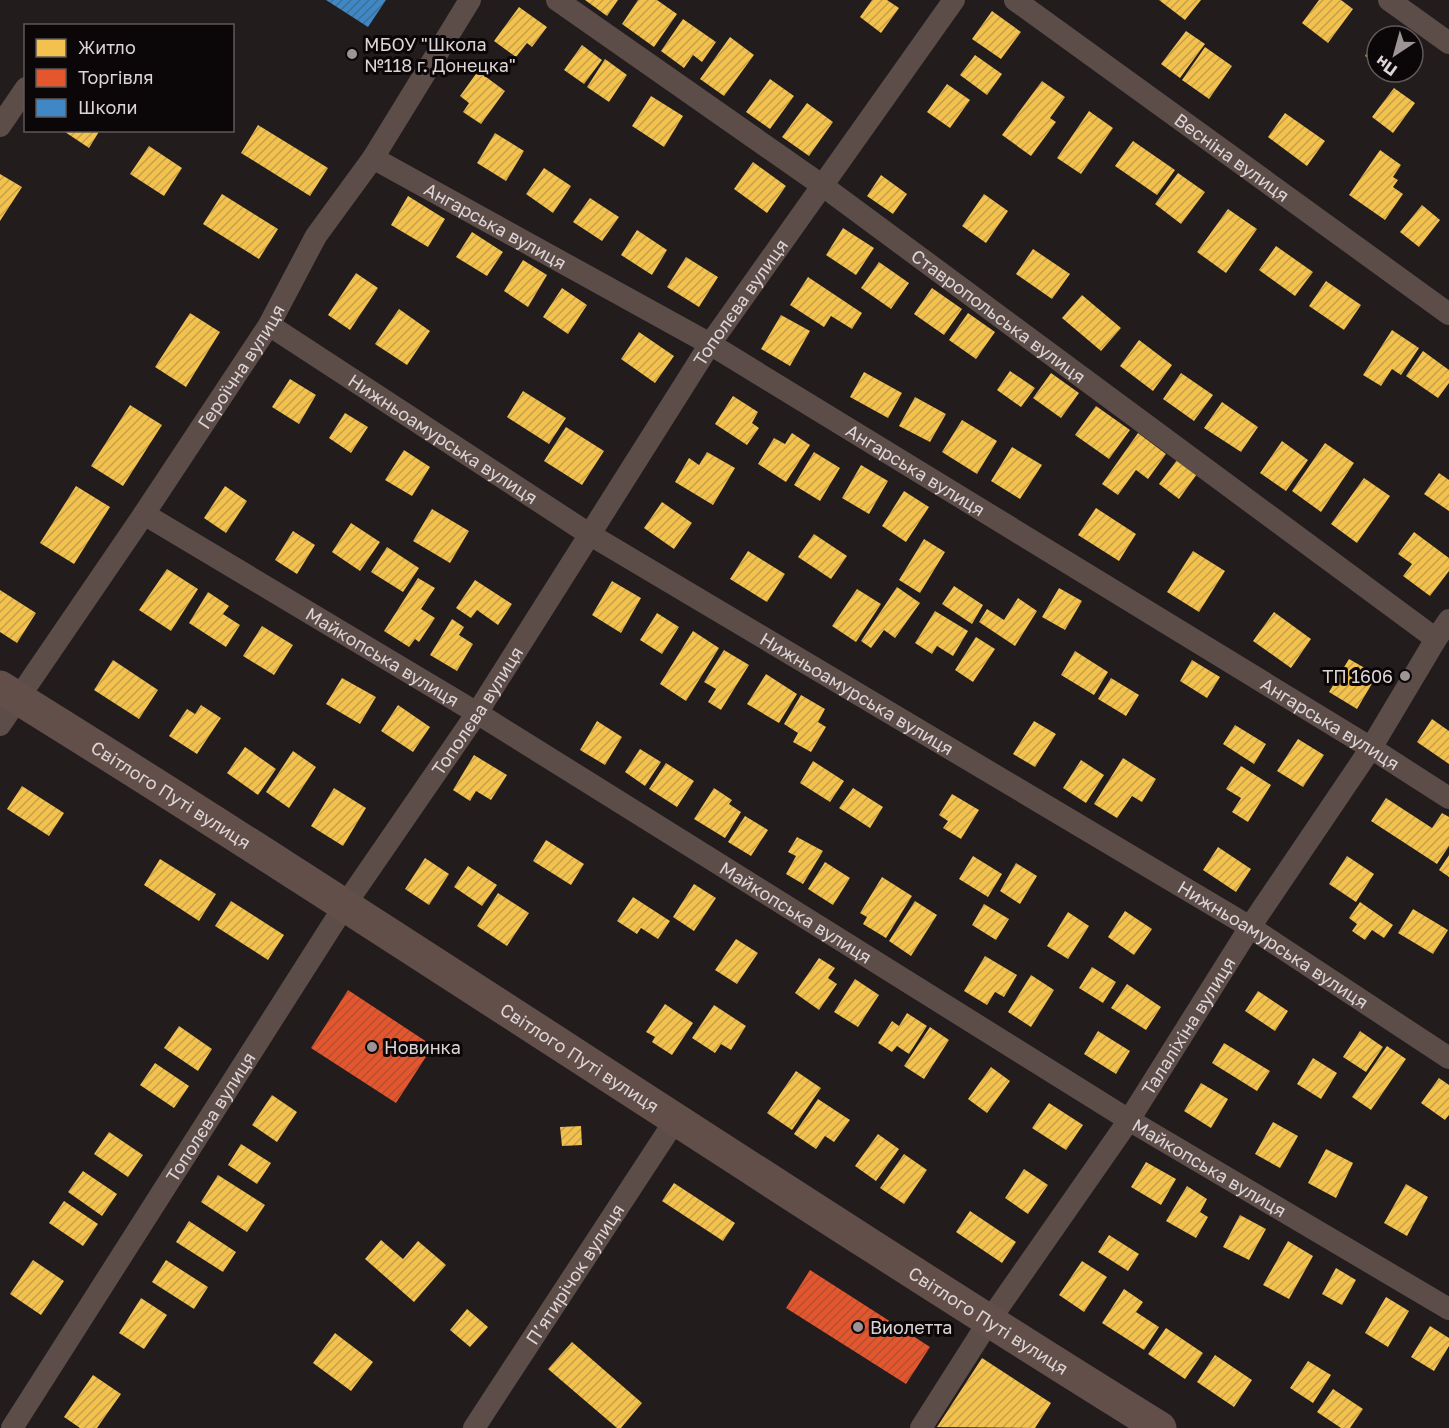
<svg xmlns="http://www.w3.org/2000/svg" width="1449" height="1428" font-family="'Golos Text',sans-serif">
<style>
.homes{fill:url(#homes-hatch)}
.shops{fill:url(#shops-hatch)}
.schools{fill:url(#schools-hatch)}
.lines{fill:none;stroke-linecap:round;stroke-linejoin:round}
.street{stroke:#5d4d49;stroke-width:22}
.secondary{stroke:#624f49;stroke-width:33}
.poi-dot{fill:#9c9495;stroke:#0b0607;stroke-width:2}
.labels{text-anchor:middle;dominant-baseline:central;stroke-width:6;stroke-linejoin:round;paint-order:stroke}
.poi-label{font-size:18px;fill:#ddd4d5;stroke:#0b0607;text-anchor:start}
.street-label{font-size:18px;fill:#ddd4d5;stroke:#0b0607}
</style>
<defs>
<pattern id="homes-hatch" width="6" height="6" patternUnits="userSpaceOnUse" patternTransform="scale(1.5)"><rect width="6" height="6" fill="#f2c14e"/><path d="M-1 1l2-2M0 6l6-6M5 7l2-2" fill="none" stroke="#c6a14a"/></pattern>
<pattern id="shops-hatch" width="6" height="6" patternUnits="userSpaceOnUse" patternTransform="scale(1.5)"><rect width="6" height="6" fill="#e4572e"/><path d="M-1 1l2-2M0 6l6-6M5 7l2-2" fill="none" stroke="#b35033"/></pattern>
<pattern id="schools-hatch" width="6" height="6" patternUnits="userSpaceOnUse" patternTransform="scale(1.5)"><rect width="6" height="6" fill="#3f88c5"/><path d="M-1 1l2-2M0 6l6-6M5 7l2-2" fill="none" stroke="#406f96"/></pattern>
</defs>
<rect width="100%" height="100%" fill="#221c1d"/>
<path class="homes" d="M585,0H618L607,16Z
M638,0H657L677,14L654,47L622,24Z
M872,0H887L899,8L881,33L860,17Z
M1159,0H1201L1185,20Z
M1319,0H1341L1353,9L1328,43L1302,23Z
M519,7L547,27L532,47L527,43L516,57L494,41Z
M992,11L1021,32L1001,59L972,39Z
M683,19L716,42L702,62L693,55L684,68L661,51Z
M1186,31L1205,44L1180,78L1161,64Z
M730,37L754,55L724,96L700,79Z
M1377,38V64L1365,56Z
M582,45L602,60L584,84L564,70Z
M1205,47L1232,66L1209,99L1182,80Z
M975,55L1002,74L987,95L960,75Z
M605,59L627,75L609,102L587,87Z
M478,71L505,91L481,124L463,112L469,103L460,96Z
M770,79L794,96L770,129L746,112Z
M1042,81L1065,97L1050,118L1056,122L1031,156L1002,135Z
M947,84L970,100L950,128L927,112Z
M1394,88L1415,103L1393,133L1372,117Z
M651,96L683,116L664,147L632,126Z
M807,103L833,122L809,156L782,137Z
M1089,111L1113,128L1081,174L1057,158Z
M1285,113L1325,141L1307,166L1268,137Z
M258,125L328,168L310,196L241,153Z
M62,130H100L89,148Z
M495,133L524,151L506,181L477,163Z
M1133,141L1175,170L1157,195L1115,166Z
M149,146L182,168L164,196L130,174Z
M1380,150L1401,165L1393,177L1398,180L1393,187L1403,194L1385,220L1349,195Z
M753,162L786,186L767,213L734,189Z
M544,168L571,186L553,213L526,194Z
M1178,173L1205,192L1181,224L1155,204Z
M0,174L22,187L0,221Z
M881,175L907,194L893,214L867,196Z
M222,194L278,229L259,259L203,224Z
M984,194L1008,211L986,243L962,226Z
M408,196L445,219L428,247L391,225Z
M590,198L619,217L602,241L573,222Z
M1422,205L1440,220L1419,247L1400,232Z
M1228,209L1257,229L1226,273L1197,252Z
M843,228L874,248L856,275L826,255Z
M637,230L667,250L652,275L621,255Z
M472,232L503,252L487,276L456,257Z
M1276,246L1313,272L1295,296L1259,270Z
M1033,249L1070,274L1052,299L1016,274Z
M686,257L718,277L699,307L667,287Z
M523,260L547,275L528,307L504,291Z
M879,262L909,283L891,309L861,288Z
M356,273L378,288L350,330L328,315Z
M808,277L862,313L852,329L831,316L824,327L790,305Z
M1326,281L1361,305L1344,330L1309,306Z
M562,288L587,305L568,334L543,317Z
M932,288L962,309L944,335L914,314Z
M1082,295L1121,328L1101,351L1062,318Z
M399,309L430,331L407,365L375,344Z
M190,313L220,332L186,387L155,367Z
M968,313L995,332L976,359L949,340Z
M781,315L810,331L790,366L761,349Z
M1392,330L1419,348L1401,375L1392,369L1381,386L1363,375Z
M639,332L674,356L655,383L621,359Z
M1139,340L1172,365L1153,391L1120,366Z
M1423,351L1449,370V383L1438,398L1406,376Z
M1010,371L1035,388L1021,407L997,390Z
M864,372L902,393L888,418L850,397Z
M1051,373L1079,393L1061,418L1033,398Z
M1181,373L1213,395L1194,421L1163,399Z
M290,379L316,395L299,424L272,407Z
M523,391L566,418L549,444L507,417Z
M733,396L758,412L752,423L759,428L747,445L715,424Z
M915,397L946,414L930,442L899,426Z
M1222,402L1258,427L1241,452L1204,428Z
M130,405L162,425L123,486L91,466Z
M1096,406L1130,430L1109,459L1075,435Z
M345,413L368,427L351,453L329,438Z
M962,420L997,441L977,474L942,452Z
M566,427L604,451L582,485L544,461Z
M792,433L810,445L786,482L758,464L774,438L785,444Z
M1138,433L1166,454L1148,479L1136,470L1118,495L1102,484Z
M1282,441L1308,460L1286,491L1260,473Z
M1325,443L1354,463L1321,512L1292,491Z
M1012,447L1042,465L1020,499L991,481Z
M404,450L430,467L412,496L385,480Z
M707,452L735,468L713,505L675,482L689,458L699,465Z
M814,452L840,468L820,501L794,485Z
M1177,460L1197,474L1179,499L1159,484Z
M861,465L888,481L869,514L842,498Z
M1439,473L1449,480V511L1424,494Z
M1364,478L1390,496L1357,543L1331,524Z
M76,486L110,507L74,564L40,543Z
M225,486L247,501L226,533L204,518Z
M904,491L929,507L906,542L882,526Z
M662,502L692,523L674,549L644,528Z
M1096,508L1136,534L1119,561L1078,535Z
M432,509L469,531L450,563L413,541Z
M351,523L380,542L360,571L332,552Z
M293,531L315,545L297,574L275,560Z
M1414,532L1449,558V571L1430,596L1403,576L1412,564L1398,554Z
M814,534L847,556L831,579L798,557Z
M924,539L945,552L920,593L899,580Z
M387,547L419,568L403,592L371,572Z
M748,551L785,574L767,602L730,579Z
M1193,551L1225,571L1199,612L1167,592Z
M167,569L198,589L171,631L139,610Z
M418,578L435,588L421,609L435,618L419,642L415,639L409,647L384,631Z
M475,580L512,604L498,625L477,610L471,618L456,608Z
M612,581L641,598L621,633L592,615Z
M954,586L983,605L972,624L942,604Z
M897,587L920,603L895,638L884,630L871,648L861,641Z
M1059,588L1082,601L1065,630L1042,617Z
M857,589L881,604L856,642L832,626Z
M0,590L36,613L17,643L0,632Z
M208,592L229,606L223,614L240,625L226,647L189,623Z
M1018,598L1037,611L1015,646L979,622L987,609L1004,620Z
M935,611L968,631L953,656L937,646L932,654L915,643Z
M1274,612L1311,639L1291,668L1253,641Z
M657,613L679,627L662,654L640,640Z
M452,619L464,627L459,635L473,644L457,671L430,655Z
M262,626L293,645L274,675L243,656Z
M693,631L719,648L686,701L660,684Z
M976,637L995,649L973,682L955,670Z
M724,650L749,665L721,710L708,702L716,689L704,682Z
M1075,651L1108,672L1094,695L1061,675Z
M1349,659L1377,675L1357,709L1329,692Z
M113,660L158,690L139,719L94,690Z
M1192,660L1220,677L1207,698L1180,681Z
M766,674L797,694L779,723L747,704Z
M342,678L376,697L360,724L326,704Z
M1111,678L1139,695L1126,716L1098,699Z
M801,695L825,709L818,722L826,727L811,752L793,742L798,733L784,724Z
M201,705L221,718L197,754L169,736L187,709L195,714Z
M398,705L430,727L413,752L381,731Z
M1432,719L1449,731V764L1417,742Z
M597,721L622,737L605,765L580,750Z
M1034,721L1056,734L1035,767L1013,754Z
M1235,725L1266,744L1254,764L1223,744Z
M1298,739L1324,755L1303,787L1277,771Z
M245,747L276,769L258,795L227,773Z
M640,749L661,762L645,786L625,772Z
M293,751L316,767L289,808L266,792Z
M474,755L507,775L491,800L476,791L470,801L453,790Z
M1123,758L1156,779L1142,802L1132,796L1117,818L1094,804Z
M1081,760L1104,775L1086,803L1063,788Z
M813,761L844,781L830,802L800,783Z
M666,763L694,781L677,807L649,789Z
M1241,766L1271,785L1248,822L1232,812L1241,798L1226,789Z
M22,786L64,813L49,836L7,809Z
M334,788L366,808L343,846L311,826Z
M714,788L732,800L729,804L741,812L725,838L694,819Z
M853,788L883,807L870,828L839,808Z
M952,794L979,810L961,839L943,828L948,821L939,815Z
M1386,798L1432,828L1442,813L1449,817V846L1437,864L1371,821Z
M745,816L768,830L751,856L728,842Z
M797,837L823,851L803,884L786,874L796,856L788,852Z
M546,840L584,864L571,885L533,861Z
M1218,847L1251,869L1236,892L1203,870Z
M1449,855V877L1439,870Z
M973,856L1002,874L988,897L959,879Z
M1347,856L1374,874L1356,902L1329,884Z
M425,858L449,874L429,905L405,889Z
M160,859L216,894L199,921L144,885Z
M825,862L850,878L833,905L808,889Z
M1016,863L1037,876L1020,904L1000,891Z
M468,866L497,885L482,906L454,887Z
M882,877L912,896L886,938L863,924L867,917L860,913Z
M694,884L716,898L694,931L673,917Z
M498,893L529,913L507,946L477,926Z
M633,897L670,921L658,939L641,928L637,934L617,921Z
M231,901L284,935L268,960L215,926Z
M915,901L937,915L911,956L889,941Z
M1360,902L1393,925L1384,938L1372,930L1365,940L1352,931L1357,924L1349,918Z
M984,904L1009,919L996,940L972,925Z
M1413,909L1448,930L1433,954L1398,933Z
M1125,911L1152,929L1134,955L1108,937Z
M1068,912L1089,926L1068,959L1047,946Z
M736,939L758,953L737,984L715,970Z
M985,956L1017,975L1004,997L995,992L987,1005L964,991Z
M819,958L835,968L828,978L837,984L819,1010L795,993Z
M1092,967L1116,982L1103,1003L1079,988Z
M1031,975L1054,990L1031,1027L1008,1012Z
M855,979L879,995L858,1027L834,1012Z
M1127,984L1161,1007L1146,1030L1111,1008Z
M1258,991L1288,1011L1275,1031L1245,1011Z
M665,1004L693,1023L672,1055L652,1042L655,1037L646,1032Z
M714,1005L746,1026L731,1050L721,1044L715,1053L692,1038Z
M907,1013L927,1026L909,1054L897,1046L892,1052L878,1043L892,1021L899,1026Z
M179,1026L212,1049L198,1071L164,1048Z
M930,1027L949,1040L924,1079L904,1066Z
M1098,1031L1130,1051L1116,1074L1084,1054Z
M1360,1031L1383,1047L1366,1072L1343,1057Z
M1224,1043L1270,1071L1257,1091L1212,1063Z
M1387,1046L1406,1059L1371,1110L1352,1097Z
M1313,1058L1337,1073L1321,1099L1297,1084Z
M155,1063L189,1086L174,1108L140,1085Z
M991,1067L1010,1081L987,1113L968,1099Z
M796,1071L821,1088L792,1130L767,1113Z
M1439,1078L1449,1085V1115L1445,1120L1421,1103Z
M1201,1083L1228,1099L1211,1128L1184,1111Z
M272,1095L297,1112L277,1142L252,1125Z
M818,1099L850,1120L834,1142L825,1136L816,1149L794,1134Z
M1049,1103L1083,1125L1066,1150L1032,1128Z
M1273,1122L1298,1136L1280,1168L1255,1154Z
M581,1126L582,1145L562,1146L560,1127Z
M109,1132L143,1155L128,1177L94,1154Z
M878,1134L899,1149L876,1181L855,1166Z
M241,1144L271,1163L257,1184L228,1165Z
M1326,1149L1353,1163L1336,1198L1308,1183Z
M904,1154L927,1170L904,1204L880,1188Z
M1146,1162L1176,1179L1161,1205L1131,1187Z
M1024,1169L1048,1185L1028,1214L1005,1198Z
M83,1171L117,1194L102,1216L68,1192Z
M218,1175L265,1205L247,1232L201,1202Z
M674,1183L735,1223L723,1241L662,1201Z
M1406,1184L1428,1197L1407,1236L1384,1223Z
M1187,1186L1207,1199L1200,1212L1208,1217L1196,1238L1166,1221Z
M64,1201L98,1224L83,1246L49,1223Z
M970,1211L1016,1242L1002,1263L956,1232Z
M1240,1215L1266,1229L1249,1260L1223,1247Z
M189,1221L236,1252L223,1272L176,1242Z
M1109,1235L1139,1254L1128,1271L1098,1252Z
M381,1240L403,1259L418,1241L446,1265L414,1302L365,1259Z
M1288,1241L1313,1256L1289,1299L1263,1285Z
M33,1260L64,1281L41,1315L10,1294Z
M166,1260L208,1287L194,1309L152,1282Z
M1082,1261L1107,1277L1084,1312L1059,1295Z
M1336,1268L1356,1280L1342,1305L1322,1294Z
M1124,1289L1143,1302L1136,1312L1159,1327L1144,1350L1102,1323Z
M1386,1297L1409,1311L1388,1347L1365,1333Z
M141,1298L167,1315L144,1349L119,1333Z
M467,1309L488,1327L470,1347L450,1330Z
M1430,1326L1449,1338V1346L1434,1371L1411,1357Z
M1166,1328L1203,1353L1185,1379L1148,1354Z
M335,1333L373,1362L351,1391L313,1363Z
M572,1342L642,1403L621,1428H617L548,1369Z
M1215,1355L1252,1380L1234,1407L1197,1382Z
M982,1358L1051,1403L1035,1428L937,1427Z
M1308,1361L1331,1375L1313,1403L1290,1388Z
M93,1375L121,1394L97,1428H80L64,1417Z
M1333,1389L1363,1409L1350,1428H1341L1317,1412Z"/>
<path class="shops" d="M348,990L433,1046L396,1103L311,1048Z
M810,1270L930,1347L906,1384L786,1308Z"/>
<path class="schools" d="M326,0H386L368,27Z"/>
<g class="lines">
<g class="street">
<path id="s1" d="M557,0L823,186L1436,639"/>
<path id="s2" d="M1015,0L1449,314"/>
<path d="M1389,0L1449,43"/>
<path d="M0,126L26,88"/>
<path id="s3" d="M373,158L710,344L1371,748L1449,798"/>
<path id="s4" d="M269,325L589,534L1250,927L1449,1058"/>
<path id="s5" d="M144,514L477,713L1129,1120L1449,1309"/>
<path id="s6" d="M0,725L144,514L269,325L316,236L373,158L470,0"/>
<path id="s7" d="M12,1428L345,905L477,713L710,344L954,0"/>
<path id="s8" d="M474,1428L676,1119"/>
<path id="s9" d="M921,1428L989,1321L1129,1120L1250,927L1371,748L1436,639L1449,620"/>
</g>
<path class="secondary" id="s10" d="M0,687C390,929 770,1186 1160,1428"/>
</g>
<g class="poi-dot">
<circle cx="352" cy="54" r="6"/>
<circle cx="1405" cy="676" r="6"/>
<circle cx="372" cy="1047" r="6"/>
<circle cx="858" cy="1327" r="6"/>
</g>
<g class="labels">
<g class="poi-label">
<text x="364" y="44">МБОУ "Школа<tspan x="364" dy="21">№118 г. Донецка"</tspan></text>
<text x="1393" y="676" text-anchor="end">ТП 1606</text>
<text x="384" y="1047">Новинка</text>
<text x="870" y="1327">Виолетта</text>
</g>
<g class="street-label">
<text stroke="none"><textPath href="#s2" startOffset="268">Весніна вулиця</textPath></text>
<text stroke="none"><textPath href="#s3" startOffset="140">Ангарська вулиця</textPath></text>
<text stroke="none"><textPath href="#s7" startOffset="1341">Тополєва вулиця</textPath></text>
<text stroke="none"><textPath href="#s1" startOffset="543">Ставропольська вулиця</textPath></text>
<text stroke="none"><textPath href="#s6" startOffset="432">Героїчна вулиця</textPath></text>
<text stroke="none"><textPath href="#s4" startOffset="208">Нижньоамурська вулиця</textPath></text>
<text stroke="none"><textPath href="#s3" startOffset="626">Ангарська вулиця</textPath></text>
<text stroke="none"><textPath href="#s5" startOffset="278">Майкопська вулиця</textPath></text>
<text stroke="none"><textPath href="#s4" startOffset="694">Нижньоамурська вулиця</textPath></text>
<text stroke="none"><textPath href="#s7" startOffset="855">Тополєва вулиця</textPath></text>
<text stroke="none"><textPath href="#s3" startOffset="1112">Ангарська вулиця</textPath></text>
<text stroke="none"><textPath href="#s10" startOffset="202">Світлого Путі вулиця</textPath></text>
<text stroke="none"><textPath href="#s5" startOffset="764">Майкопська вулиця</textPath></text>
<text stroke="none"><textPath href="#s4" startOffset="1180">Нижньоамурська вулиця</textPath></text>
<text stroke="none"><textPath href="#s9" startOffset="483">Талаліхіна вулиця</textPath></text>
<text stroke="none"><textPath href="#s10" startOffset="688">Світлого Путі вулиця</textPath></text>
<text stroke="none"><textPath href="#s7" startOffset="369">Тополєва вулиця</textPath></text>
<text stroke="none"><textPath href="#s5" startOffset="1250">Майкопська вулиця</textPath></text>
<text stroke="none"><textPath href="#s8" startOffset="184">П’ятирічок вулиця</textPath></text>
<text stroke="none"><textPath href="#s10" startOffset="1174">Світлого Путі вулиця</textPath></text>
</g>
</g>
<rect x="24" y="24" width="210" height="108" fill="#0b0607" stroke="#5f5859" stroke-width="1.5"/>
<rect x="36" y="39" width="30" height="18" fill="#f2c14e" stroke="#5f5859" stroke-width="1.5"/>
<text x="78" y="54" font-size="18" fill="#ddd4d5">Житло</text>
<rect x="36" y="69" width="30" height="18" fill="#e4572e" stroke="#5f5859" stroke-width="1.5"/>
<text x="78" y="84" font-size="18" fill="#ddd4d5">Торгівля</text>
<rect x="36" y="99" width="30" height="18" fill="#3f88c5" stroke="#5f5859" stroke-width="1.5"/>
<text x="78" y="114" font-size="18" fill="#ddd4d5">Школи</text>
<g transform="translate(1395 54) rotate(216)"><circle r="28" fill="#0b0607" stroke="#5f5859" stroke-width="1.5"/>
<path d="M0-4.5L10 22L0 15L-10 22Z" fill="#9c9495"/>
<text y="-9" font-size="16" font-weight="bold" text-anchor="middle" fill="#ddd4d5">Пн</text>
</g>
</svg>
